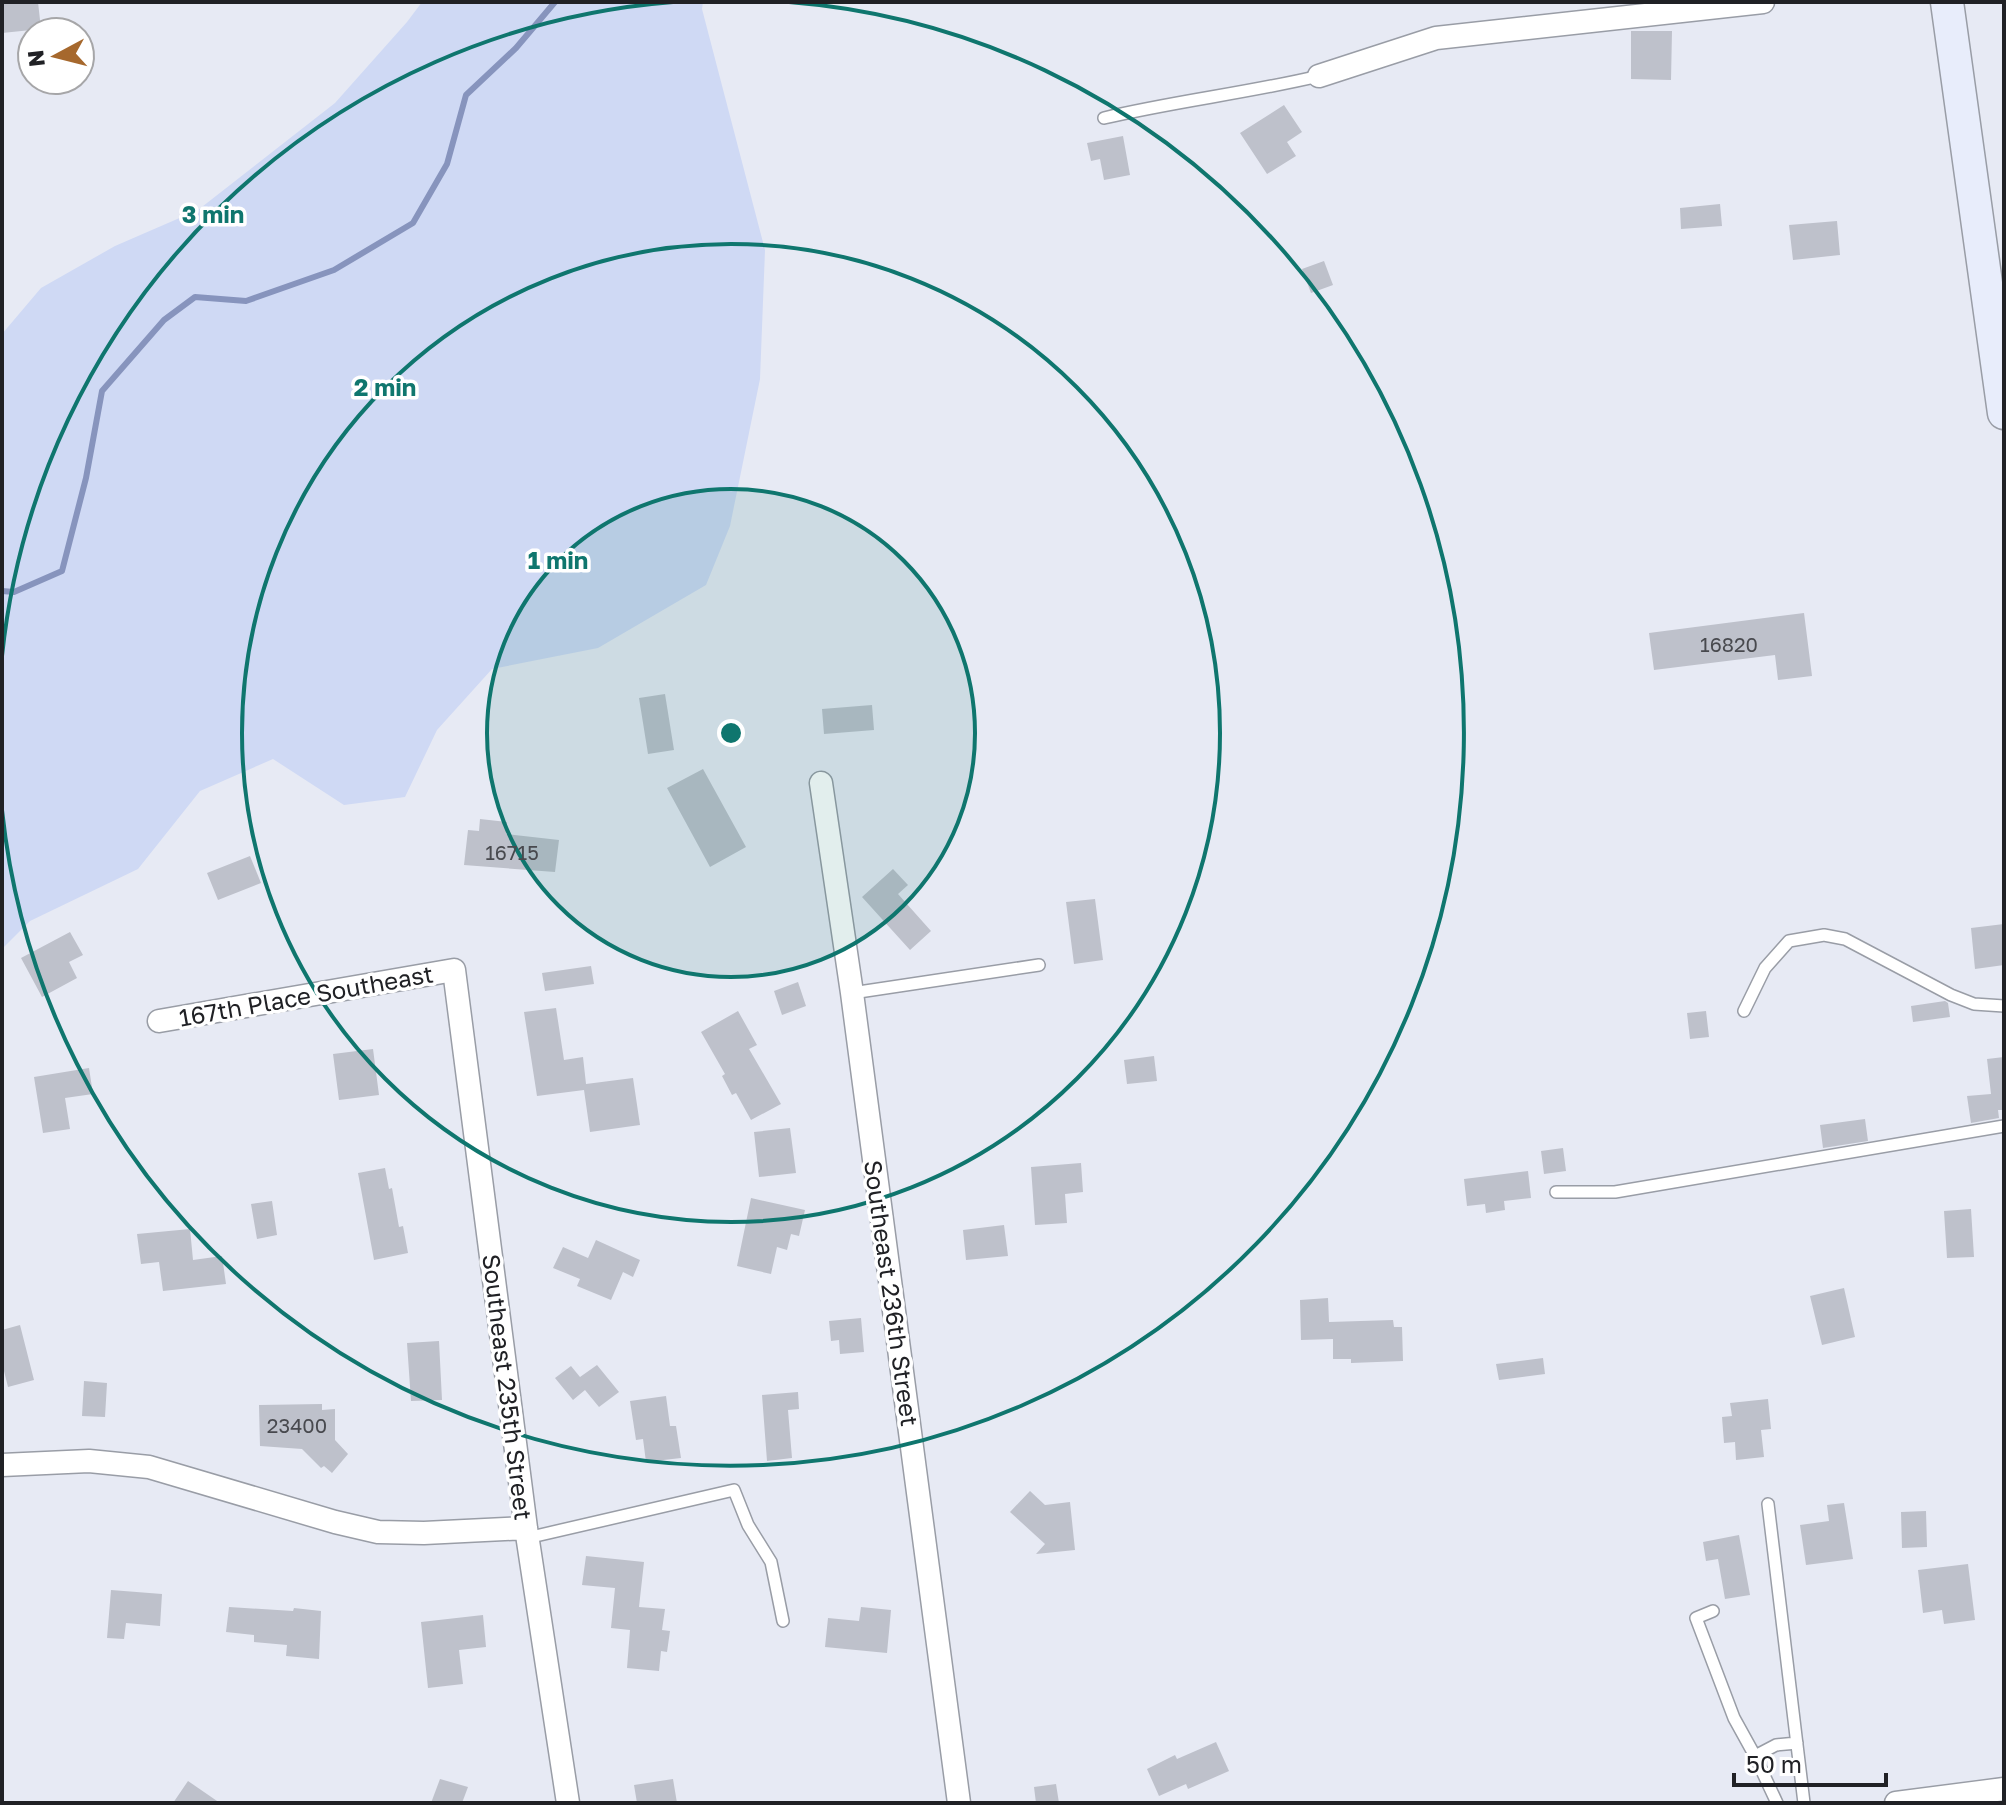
<svg xmlns="http://www.w3.org/2000/svg" width="2006" height="1805" font-family="'Golos Text',sans-serif">
<style>
.green{fill:#cfd9f4}
.lines{fill:none;stroke-linecap:round;stroke-linejoin:round}
.stream{stroke:#8794bd;stroke-width:6}
.building{fill:#bec1cb}
.service-casing{stroke:#999da6;stroke-width:14}
.minor-casing{stroke:#999da6;stroke-width:25}
.secondary-casing{stroke:#999da6;stroke-width:35}
.service{stroke:#fff;stroke-width:11}
.minor{stroke:#fff;stroke-width:22}
.secondary{stroke:#e8edfb;stroke-width:32}
.ring{fill:none;stroke:#0f766e;stroke-width:4}
.labels{text-anchor:middle;dominant-baseline:central;stroke-width:7;stroke-linejoin:round;paint-order:stroke}
.number-label{font-size:20px;fill:#48494e}
.street-label{font-size:24px;fill:#202125;stroke:#fff}
.centre{fill:#0f766e;stroke:#fff;stroke-width:4}
.ring-label{font-size:24px;text-anchor:middle;font-weight:bold;fill:#0f766e;stroke:#fff;stroke-width:7;stroke-linejoin:round;paint-order:stroke}
</style>
<rect width="100%" height="100%" fill="#e7eaf4"/>
<path class="green" d="M422,2H703L702,9L765,250L760,379L730,526L706,585L598,648L492,669L437,730L405,797L344,805L273,759L200,791L138,869L30,921L2,949V334L41,288L115,246L198,210L335,103L407,22Z"/>
<g class="lines">
<path class="stream" d="M2,591L14,592L62,571L86,478L102,391L164,320L195,297L246,301L334,270L413,223L447,164L466,95L516,48L555,2"/>
</g>
<path class="building" d="M2,2H38L41,29L2,33Z
M1631,31H1672L1671,80L1631,79Z
M1284,105L1302,132L1287,142L1296,156L1267,174L1240,133Z
M1123,136L1130,175L1104,180L1100,159L1091,161L1087,143Z
M1720,204L1722,226L1681,229L1680,208Z
M1837,221L1840,255L1793,260L1789,225Z
M1324,261L1333,285L1311,293L1302,269Z
M1804,613L1812,676L1778,680L1775,655L1654,670L1649,633Z
M665,694L674,750L648,754L639,698Z
M872,705L874,730L824,734L822,709Z
M703,769L746,847L710,867L667,788Z
M480,819L507,822L506,834L559,840L555,872L464,865L468,830L479,831Z
M250,856L261,883L218,900L207,873Z
M893,869L908,885L898,894L931,931L910,950L862,897Z
M1095,899L1103,960L1074,964L1066,902Z
M2004,924V965L1975,969L1971,928Z
M70,932L83,955L69,962L77,978L42,997L21,958Z
M591,966L594,984L545,991L542,973Z
M798,982L806,1006L782,1015L774,991Z
M1945,1001L1948,1003L1950,1017L1913,1022L1911,1006Z
M556,1008L564,1060L583,1057L586,1084L633,1078L640,1125L590,1132L584,1090L537,1096L524,1012Z
M738,1011L757,1045L749,1049L781,1104L751,1120L736,1093L732,1095L722,1076L725,1074L701,1032Z
M1706,1011L1709,1037L1690,1039L1687,1013Z
M373,1049L379,1095L339,1100L333,1054Z
M1154,1056L1157,1081L1127,1084L1124,1060Z
M2004,1057V1110H1998L1999,1118L1971,1123L1967,1096L1991,1094L1987,1059Z
M89,1068L93,1094L65,1098L70,1129L43,1133L34,1077Z
M1865,1119L1868,1141L1823,1148L1820,1125Z
M790,1128L796,1173L759,1177L754,1132Z
M1563,1148L1566,1171L1544,1174L1541,1151Z
M1081,1163L1083,1192L1065,1194L1067,1223L1035,1225L1031,1167Z
M385,1168L389,1189L392,1188L399,1227L403,1226L408,1253L374,1260L358,1173Z
M1528,1171L1531,1198L1504,1201L1505,1210L1486,1213L1485,1204L1467,1206L1464,1179Z
M751,1198L805,1210L799,1236L791,1234L787,1250L777,1247L771,1274L737,1266Z
M272,1201L277,1235L257,1239L251,1204Z
M1971,1209L1974,1257L1947,1258L1944,1211Z
M1004,1225L1008,1256L966,1260L963,1230Z
M190,1229L193,1260L222,1256L226,1284L163,1291L159,1262L141,1264L137,1234Z
M596,1240L640,1260L633,1277L623,1272L611,1300L577,1286L580,1279L553,1268L563,1247L588,1258Z
M1844,1288L1855,1337L1822,1345L1810,1296Z
M1328,1298L1329,1322L1393,1320L1394,1327H1402L1403,1361L1351,1363V1359H1333V1339L1301,1340L1300,1300Z
M861,1318L864,1352L840,1354L839,1340L831,1341L829,1321Z
M20,1325L34,1380L8,1387L4,1371L2,1372V1330Z
M439,1341L442,1400L411,1401L407,1343Z
M1543,1358L1545,1374L1499,1380L1496,1364Z
M597,1365L619,1392L599,1407L585,1390L573,1400L555,1378L571,1366L580,1377Z
M84,1381L107,1383L105,1417L82,1416Z
M798,1392L799,1409L788,1410L792,1458L767,1461L762,1395Z
M666,1396L670,1426H676L681,1458L646,1462L643,1439L636,1440L630,1401Z
M1768,1399L1771,1429L1761,1430L1764,1457L1736,1460L1735,1442L1724,1443L1722,1417L1732,1416L1730,1403Z
M322,1404V1410L335,1409V1440L348,1454L332,1473L324,1466L321,1468L302,1449L260,1446L259,1405Z
M1030,1491L1045,1505L1070,1502L1075,1550L1036,1554L1045,1544L1010,1512Z
M1844,1503L1853,1559L1806,1565L1800,1525L1829,1521L1827,1505Z
M1926,1511L1927,1547L1902,1548L1901,1512Z
M1739,1535L1750,1595L1725,1599L1718,1559L1706,1561L1703,1542Z
M586,1556L644,1562L639,1607L665,1609L662,1630L670,1631L667,1652L661,1651L659,1671L627,1668L630,1630L611,1628L615,1588L582,1585Z
M1968,1564L1975,1620L1944,1624L1942,1610L1923,1613L1918,1570Z
M111,1590L162,1594L160,1626L126,1623L124,1639L107,1638Z
M229,1607L293,1611L294,1608L321,1611L319,1659L286,1656L287,1645L254,1642V1635L226,1632Z
M861,1607L891,1610L887,1653L825,1647L828,1618L859,1621Z
M483,1615L486,1647L459,1650L463,1684L428,1688L421,1622Z
M1216,1742L1229,1771L1188,1789L1186,1784L1159,1796L1147,1769L1175,1755L1177,1759Z
M440,1779L468,1787L462,1803H431Z
M673,1779L677,1803H637L634,1785Z
M188,1781L220,1803H173Z
M1056,1784L1059,1803H1036L1034,1787Z"/>
<g class="lines">
<defs>
<path id="service" d="M1104,118C1175,101 1248,93 1319,76
M852,993L1039,965
M1744,1011L1765,968L1789,941L1824,935L1845,939L1951,995L1974,1004L2004,1006
M1556,1192H1615L2004,1126
M1768,1504L1804,1803
M527,1538L734,1490L748,1525L771,1562L783,1621
M1713,1611L1696,1618L1734,1718L1755,1756
M1777,1803L1755,1756L1776,1745L1797,1743"/>
<path id="minor" d="M1319,76L1436,38L1763,2
M821,783L852,993L959,1803
M159,1021L454,970L526,1528L568,1803
M2,1465L89,1461L149,1467L335,1522L378,1532L424,1533L526,1528
M1896,1803L2004,1789"/>
<path id="secondary" d="M1947,2L2004,413"/>
</defs>
<use href="#service" class="service-casing"/>
<use href="#minor" class="minor-casing"/>
<use href="#secondary" class="secondary-casing"/>
<use href="#service" class="service"/>
<use href="#minor" class="minor"/>
<use href="#secondary" class="secondary"/>
</g>
<circle cx="731" cy="733" r="244" fill="#0f766e" fill-opacity=".12"/>
<g class="ring">
<circle cx="731" cy="733" r="244"/>
<circle cx="731" cy="733" r="489"/>
<path d="M2 656A733 733 0 0 1 673 2M789 2A733 733 0 1 1 2 810"/>
</g>
<g class="labels">
<g class="number-label">
<text x="1729" y="644">16820</text>
<text x="512" y="852">16715</text>
<text x="297" y="1425">23400</text>
</g>
<g class="street-label">
<text transform="translate(306 995) rotate(-10)">167th Place Southeast</text>
<text transform="translate(892 1293) rotate(82)">Southeast 236th Street</text>
<text transform="translate(508 1387) rotate(83)">Southeast 235th Street</text>
</g>
</g>
<circle cx="731" cy="733" r="12" class="centre"/>
<g class="ring-label">
<text x="213" y="223">3 min</text>
<text x="385" y="396">2 min</text>
<text x="558" y="569">1 min</text>
</g>
<rect width="2006" height="1805" fill="none" stroke="#202125" stroke-width="8"/>
<g transform="translate(56 56) rotate(263)"><circle r="38" fill="#ffffff" stroke="#a6a6a8" stroke-width="2"/>
<path d="M0-6L14 30L0 20L-14 30Z" fill="#a6682d"/>
<text y="-12" font-size="22" font-weight="bold" text-anchor="middle" fill="#202125">N</text>
</g>
<path d="M1734 1773v12h152v-12" fill="none" stroke="#202125" stroke-width="4"/>
<text x="1746" y="1773" font-size="24" fill="#202125" stroke="#ffffff" stroke-width="6" paint-order="stroke">50 m</text>
</svg>
